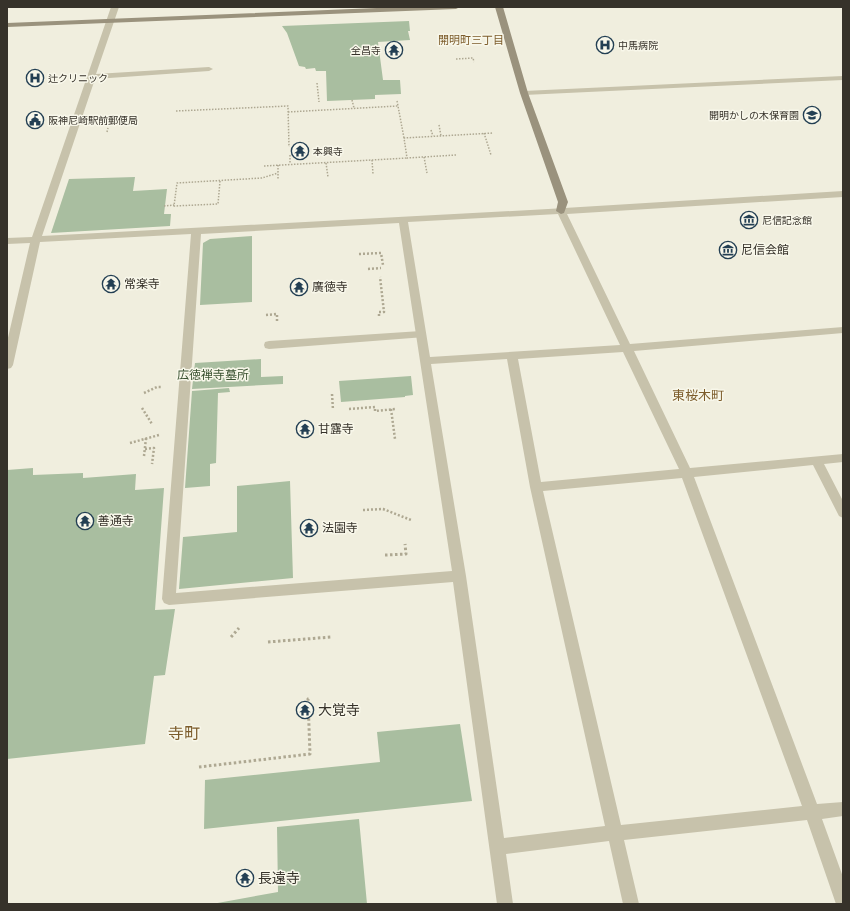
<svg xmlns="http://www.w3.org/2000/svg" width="850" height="911" font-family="Jost,'Noto Sans JP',sans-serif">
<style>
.green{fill:#a9bea0}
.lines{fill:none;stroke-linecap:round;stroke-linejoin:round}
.path-far2{stroke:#aea892;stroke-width:1.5;stroke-dasharray:1.5 1.5;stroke-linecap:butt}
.path-far1{stroke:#aea892;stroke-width:2.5;stroke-dasharray:2 2;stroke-linecap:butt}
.path{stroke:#aea892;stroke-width:3;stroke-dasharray:2.5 2.5;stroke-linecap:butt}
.lane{fill:#c7c2ab;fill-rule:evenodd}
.street{fill:#c7c2ab;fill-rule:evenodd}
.secondary{fill:#9a927d;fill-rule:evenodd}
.labels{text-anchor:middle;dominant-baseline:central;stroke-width:3;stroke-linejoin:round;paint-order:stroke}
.far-poi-label{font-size:10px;fill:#36322a;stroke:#f8f7ea;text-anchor:start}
.far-neighbourhood-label{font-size:11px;fill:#7c5c2b;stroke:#f8f7ea}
.poi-label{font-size:12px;fill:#36322a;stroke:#f8f7ea;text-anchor:start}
.park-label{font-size:12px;fill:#395130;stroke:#f8f7ea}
.neighbourhood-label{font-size:13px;fill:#7c5c2b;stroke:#f8f7ea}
.near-poi-label{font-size:14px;fill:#36322a;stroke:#f8f7ea;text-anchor:start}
.near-neighbourhood-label{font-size:16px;fill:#7c5c2b;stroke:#f8f7ea}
</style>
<rect width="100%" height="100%" fill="#f0eede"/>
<path class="green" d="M409,21L410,31H408L410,40L378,42L383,80H400L401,94L375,95V99L327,101L326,71H316L315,68L306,69L305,67L299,66L287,33L282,26Z
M135,177L133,191L167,189L164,214H171L170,226L51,233L69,179Z
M252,236V302L200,305L203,243L210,239Z
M261,359V377L283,376V384L192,389L195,363Z
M411,376L413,395L405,396V397L341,402L339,381Z
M229,388L230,392L218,393L216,463L210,464V486L185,488L192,391Z
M33,468V475L83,473V478L136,474L135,490L164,488L155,610L175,609L165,675L154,676L145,744L7,759V470Z
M290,481L293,578L179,589L183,537L237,532V486Z
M460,724L472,801L204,829L205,780L380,762L377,732Z
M359,819L367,904H212L278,892L277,827Z"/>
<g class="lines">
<path class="path-far2" d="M457,38L471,37L462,36
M456,59L473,58L474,62
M317,83L319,102
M352,100L354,108
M397,101L398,106
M176,111L288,106L289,147
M288,112L398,106L404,138
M439,125L441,136
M431,130L433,136
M107,132L108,128
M484,133L491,155
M290,155V164
M456,155L407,158L404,138L493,133
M424,157L427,173
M372,160L373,174
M326,163L328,177
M278,165V179
M264,166L407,158
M220,181L218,204L174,206L177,183L262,178L278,173
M164,206L174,205"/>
<path class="path-far1" d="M359,254L381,253L383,265
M368,269L381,268
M266,315L277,314V323
M379,316V312H384L380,277
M144,393L157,387H162
M332,394L333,410
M142,408L152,424
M349,409L375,407V411L396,409
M391,409L395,439
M130,443L159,435
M145,449L154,448L152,464
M144,456L146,438
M363,510L383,509L411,520"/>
<path class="path" d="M385,555L406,554L405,544
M231,637L239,628
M268,642L331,637
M199,767L310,754L308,699L311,698"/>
<path class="lane" d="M421,331L425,333L426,335L425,337L269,349L265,348L264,345L265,342L269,341Z"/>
<path class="street" d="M111,7H119L96,74L209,67L213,69L209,71L95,79L42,236L548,209L843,191V197L567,214L630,344L843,327V333L634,351L690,468L843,454V462L824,464L843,501V518L839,516L813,465L694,477L817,804L843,802V816L822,819L843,877V904H836L807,820L624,840L639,904H623L609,841L506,854L513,904H497L453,582L169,605L164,603L162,599L191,234L40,242L13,365L11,368L7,369V342L30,243L7,244V238L32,237ZM558,214L620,345L430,357L408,222ZM399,223L452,571L176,593L201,234ZM623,352L679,469L541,482L518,359ZM507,359L530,487L605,826L504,838L466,576L431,364ZM682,478L802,806L621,825L543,491Z
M843,76V80L524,95L520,93L524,91Z"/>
<path class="secondary" d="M401,7H460L456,9L7,27V23Z
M495,7H503L528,93L568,202L564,213L561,214L556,211L558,202L520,93Z"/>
</g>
<defs>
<symbol id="hospital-ring" viewBox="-11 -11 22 22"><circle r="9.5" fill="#f8f7ea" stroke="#233f53" stroke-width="1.5"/><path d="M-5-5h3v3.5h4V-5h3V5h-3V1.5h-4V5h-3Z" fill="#233f53"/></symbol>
<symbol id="temple-ring" viewBox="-11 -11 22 22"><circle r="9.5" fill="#f8f7ea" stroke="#233f53" stroke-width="1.5"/><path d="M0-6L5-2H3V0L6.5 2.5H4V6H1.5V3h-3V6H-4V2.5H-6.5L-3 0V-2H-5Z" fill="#233f53"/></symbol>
<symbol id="school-ring" viewBox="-11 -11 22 22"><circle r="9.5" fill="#f8f7ea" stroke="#233f53" stroke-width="1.5"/><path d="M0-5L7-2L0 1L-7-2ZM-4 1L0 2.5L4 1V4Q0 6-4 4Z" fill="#233f53"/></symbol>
<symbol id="civic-ring" viewBox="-11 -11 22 22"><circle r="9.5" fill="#f8f7ea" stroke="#233f53" stroke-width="1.5"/><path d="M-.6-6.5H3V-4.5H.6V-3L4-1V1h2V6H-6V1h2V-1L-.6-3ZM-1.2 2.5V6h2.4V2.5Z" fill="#233f53"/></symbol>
<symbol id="museum-ring" viewBox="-11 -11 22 22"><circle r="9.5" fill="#f8f7ea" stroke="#233f53" stroke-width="1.5"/><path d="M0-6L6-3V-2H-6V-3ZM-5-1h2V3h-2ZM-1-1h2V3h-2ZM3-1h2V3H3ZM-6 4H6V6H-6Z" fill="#233f53"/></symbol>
</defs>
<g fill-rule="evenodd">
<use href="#hospital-ring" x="595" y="35" width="20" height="20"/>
<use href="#temple-ring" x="384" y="40" width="20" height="20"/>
<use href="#hospital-ring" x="25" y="68" width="20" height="20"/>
<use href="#school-ring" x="802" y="105" width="20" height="20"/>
<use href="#civic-ring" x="25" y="110" width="20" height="20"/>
<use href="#temple-ring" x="290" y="141" width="20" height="20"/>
<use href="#museum-ring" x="739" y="210" width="20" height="20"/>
<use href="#museum-ring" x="718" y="240" width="20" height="20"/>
<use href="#temple-ring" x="101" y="274" width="20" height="20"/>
<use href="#temple-ring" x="289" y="277" width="20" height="20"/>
<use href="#temple-ring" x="295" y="419" width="20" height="20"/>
<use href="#temple-ring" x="75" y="511" width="20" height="20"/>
<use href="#temple-ring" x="299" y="518" width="20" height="20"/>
<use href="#temple-ring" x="295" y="700" width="20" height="20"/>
<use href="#temple-ring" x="235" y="868" width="20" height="20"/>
</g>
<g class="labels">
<g class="far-poi-label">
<text x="618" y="45">中馬病院</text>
<text x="381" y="50" text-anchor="end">全昌寺</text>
<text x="48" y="78">辻クリニック</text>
<text x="799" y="115" text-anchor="end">開明かしの木保育園</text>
<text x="48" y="120">阪神尼崎駅前郵便局</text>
<text x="313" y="151">本興寺</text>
<text x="762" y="220">尼信記念館</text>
</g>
<g class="far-neighbourhood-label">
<text x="471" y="40">開明町三丁目</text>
</g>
<g class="poi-label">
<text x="741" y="250">尼信会館</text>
<text x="124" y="284">常楽寺</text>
<text x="312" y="287">廣徳寺</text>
<text x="318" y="429">甘露寺</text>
<text x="98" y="521">善通寺</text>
<text x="322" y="528">法園寺</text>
</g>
<g class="park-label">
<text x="213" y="375">広徳禅寺墓所</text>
</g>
<g class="neighbourhood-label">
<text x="698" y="395">東桜木町</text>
</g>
<g class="near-poi-label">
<text x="318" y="710">大覚寺</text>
<text x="258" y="878">長遠寺</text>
</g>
<g class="near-neighbourhood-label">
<text x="184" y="733">寺町</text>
</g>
</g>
<rect width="850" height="911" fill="none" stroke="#36322a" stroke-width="16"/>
</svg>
